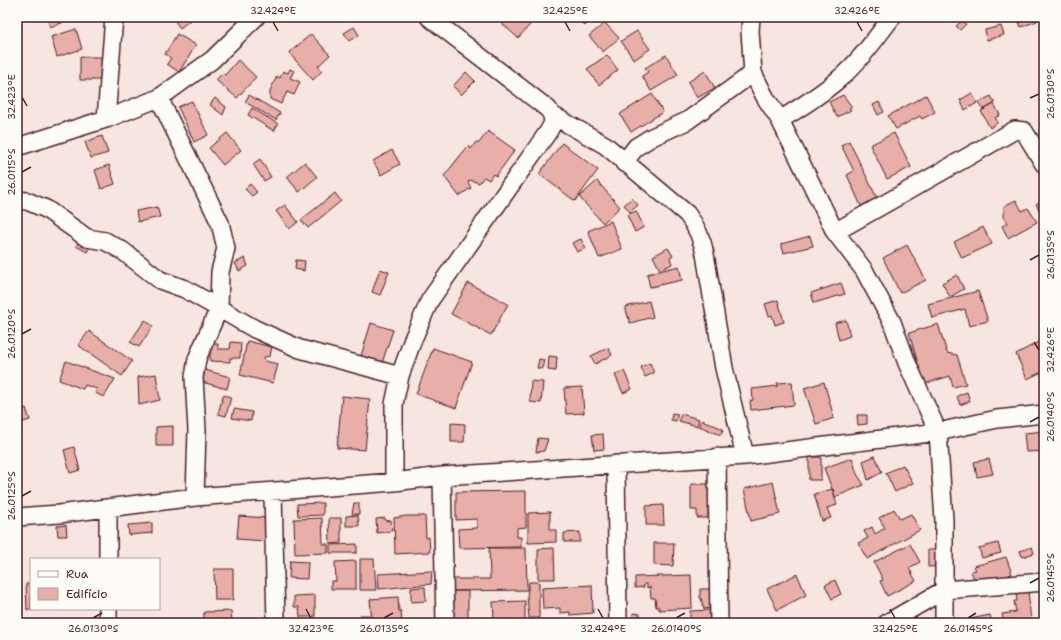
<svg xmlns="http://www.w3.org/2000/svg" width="1061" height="640" font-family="'Shantell Sans',sans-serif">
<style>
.building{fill:#e8aea8;stroke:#4a1f2b}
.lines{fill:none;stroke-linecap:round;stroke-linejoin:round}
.minor-casing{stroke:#4a1f2b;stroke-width:20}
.minor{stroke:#fdfcf7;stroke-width:17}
.ticks{fill:none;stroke:#4a1f2b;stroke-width:1.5}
.neatline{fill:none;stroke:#4a1f2b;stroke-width:1.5}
.ticks-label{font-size:10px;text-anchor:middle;fill:#4a1f2b}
</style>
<rect width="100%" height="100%" fill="#f7e5df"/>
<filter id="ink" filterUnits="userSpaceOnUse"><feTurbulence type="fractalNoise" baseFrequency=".025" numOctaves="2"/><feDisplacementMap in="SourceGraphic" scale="8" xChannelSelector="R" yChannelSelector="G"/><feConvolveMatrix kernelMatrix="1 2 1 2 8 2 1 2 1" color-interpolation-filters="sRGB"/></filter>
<g filter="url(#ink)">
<path class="building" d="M60,17L62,23L50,27L48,21Z
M172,17H194L180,28Z
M498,17H537L518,38L497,19Z
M574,17H592L585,26Z
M1017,17H1036L1037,21L1021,27Z
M962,21L966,24L960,30L956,26Z
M605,23L619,38L603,52L589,36Z
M1001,26L1004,35L987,40L985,30Z
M354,27L359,35L349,41L344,33Z
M76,29L82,49L57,57L51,37Z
M637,31L650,49L634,60L621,41Z
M177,34L196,45L179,72L167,64L171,58L165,54Z
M311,34L330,55L318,66L322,71L313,80L289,53Z
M607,55L618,70L599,85L587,69Z
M666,55L678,75L651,91L642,76L648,72L645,68Z
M80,57H102V80H80Z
M238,60L256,77L237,98L216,80L223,73L225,75Z
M290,69L294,71L290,78L300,82L294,95L287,92L281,104L270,99V91L277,76L280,78L283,71L288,73Z
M705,71L715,88L697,98L688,82Z
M466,72L475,81L461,95L453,86Z
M972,93L977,103L965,110L960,100Z
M652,94L663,112L631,132L620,114Z
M249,95L280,113L276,120L245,102Z
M843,95L852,107L849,108L851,110L837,117L829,102Z
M926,95L935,112L922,119L920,116L896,129L888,116Z
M991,96L995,103L983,110L979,102Z
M215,98L226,107L223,115L210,105Z
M192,101L208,135L194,142L178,107Z
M879,102L884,112L878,115L873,105Z
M994,104L1000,115L995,118L998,122L990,128L981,111Z
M252,108L278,124L274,131L248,115Z
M488,131L515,150L496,176L493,174L489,180L484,177L479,183L470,180L468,182L471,188L459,196L444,176L468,146L471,149L476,142L479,143Z
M227,133L241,150L223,165L209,148Z
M894,133L911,167L887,179L870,145Z
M102,136L108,153L91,158L85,142Z
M849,141L877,198L861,206L847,175L854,171L841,145Z
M562,143L598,170L575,201L539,174Z
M392,150L400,164L381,175L373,161Z
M260,159L271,177L264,181L253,164Z
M305,162L317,177L299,192L287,177Z
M109,165L115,184L101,189L95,170Z
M597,181L620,207L603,223L579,197Z
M250,184L257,192L252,196L245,189Z
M335,193L341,201L308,228L301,220Z
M632,198L638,205L630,212L624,205Z
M1044,199V215H1042L1036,204Z
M1016,200L1022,211L1028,208L1037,222L1008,238L1002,226L1008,223L1004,217V206Z
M285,205L298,222L289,229L276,211Z
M157,207L160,217L138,222L136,211Z
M636,211L644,227L635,232L627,215Z
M611,221L622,249L599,258L588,231Z
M983,227L992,244L962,258L954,242Z
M810,236L813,246L784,253L781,244Z
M81,239L91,245L87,252L76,246Z
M581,239L586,248L577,252L572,243Z
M907,245L926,280L900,293L883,258Z
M668,248L673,256L670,258L672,264L660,270L653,256Z
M245,258L248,266L239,271L235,263Z
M296,260L305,261L304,271L295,269Z
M679,266L682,280L650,287L647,274Z
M380,269L389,272L380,295L372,292Z
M957,275L964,289L950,297L942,283Z
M468,283L508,304L491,335L451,314Z
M841,283L845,294L814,303L811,293Z
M978,291L988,321L969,326L965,309L932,318L928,304Z
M778,300L784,322L775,325L772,315L769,316L765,304Z
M649,301L653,317L630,323L625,307Z
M145,320L153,326L139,347L130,342Z
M846,320L850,336L839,340L835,323Z
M371,323L393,330L382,363L361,356Z
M938,324L947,353L957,355L966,384L953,387L950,376L924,384L909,333Z
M89,331L132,361L122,376L78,345Z
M1044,339V371L1027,379L1016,354Z
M247,341L272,347L270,356L264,357L265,361L278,364L273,383L240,375Z
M231,342L241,343L240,358H230V362L210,361V344H218V349H230Z
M433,348L472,362L456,408L416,394Z
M608,348L612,355L595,364L591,356Z
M549,356L557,357L556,371L548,370Z
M539,359L544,360L542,369L537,368Z
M66,361L115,379L104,397L95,393L97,389L85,385L83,389L59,380Z
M650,363L654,373L645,377L641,367Z
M205,370L230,377L227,389L202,382Z
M624,371L632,389L623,393L615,375Z
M156,374L160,400L139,405L138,377Z
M531,381L543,382L541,403L530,402Z
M792,382L794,405L751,410L750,401L753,400L752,389L778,386L777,383Z
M824,382L834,418L816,424L804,388Z
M582,387L584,413L566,414L564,388Z
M967,392L970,401L960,405L957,396Z
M223,395L231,397L226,416L218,414Z
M342,396L370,399L365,450L337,448Z
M26,408L30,420L17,424V411Z
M234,409L252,412L251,421L232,418Z
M672,413L678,414L676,421L671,420Z
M681,414L699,419L697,426L679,421Z
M857,415H867V424L858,425Z
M702,420L723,429L721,435L699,426Z
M451,423L465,424L464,442H451Z
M173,426V446H156V427Z
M1044,431V451L1026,452L1024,433Z
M603,434L604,449L594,450L592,435Z
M538,438L548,439L544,451L536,452Z
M74,447L80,470L70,473L64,450Z
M875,456L882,472L868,480L863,461Z
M809,457H821V480H809Z
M852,458L857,474L864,485L835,497L824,468Z
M989,459L993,474L977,477L974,462Z
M903,465L913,483L895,492L886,473Z
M773,482L780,514L751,521L744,489Z
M691,484H711L710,511H708V518H697V510H691Z
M833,489L837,505L827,508L831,518L822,521L814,494Z
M526,491V527L517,528V537H521V547L459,548L458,529L477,528V519L456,520V492Z
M323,503V515L298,516L297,504Z
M354,503H359V514H352Z
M663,505L664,525H646V506Z
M894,509L900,519L911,514L920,530L867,559L858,543L868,538L864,531L872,527L875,534L885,528L879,518Z
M550,512V530H556V542L528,543V513Z
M358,515L359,526H346V516Z
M239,516L267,518L265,541L237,539Z
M406,516H425L426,538L429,537L430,552L395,554L394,518Z
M322,518L323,544H328V553L295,554L294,519Z
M329,518H341V543L330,544Z
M385,518L386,521L391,520L392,531L377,533L376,519Z
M152,523V533L129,535L128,525Z
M66,525L67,536H58L57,526Z
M580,532V542H564V533Z
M654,543H674L673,566L654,565Z
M998,543L1001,553L982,558L979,548Z
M357,544V553H330V545Z
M910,544L920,562L909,568L916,581L887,596L880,581L883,580L874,562Z
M1032,547L1034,553L1022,557L1020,551Z
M489,548H526L527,590L452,591V579H490Z
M554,548L555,579H538V549Z
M928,550H942L943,566L928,567Z
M1006,557L1012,574L980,584L978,578L974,579L971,571L976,570L974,566Z
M360,559H374L376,590H360Z
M290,561L308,562L307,579L289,578Z
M356,561V589H331V581H336L335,562Z
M214,569H233V600H215Z
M432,571L431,584L379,589L378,574Z
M797,574L806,595L777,610L767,589Z
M691,575L692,608L659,610V607H656L655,598H651L650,587L647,588V584H644V587L635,588V577Z
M835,580L841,594L832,599L825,585Z
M529,582H539V618H529L527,596Z
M26,584H31V609H54L27,610Z
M592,585L593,613L570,615V612L560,613V608L543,609L542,588Z
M425,587L426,601L411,602V588Z
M700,589H711V608L704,609L701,598H700Z
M1028,590L1031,622L1004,623L1002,614L1016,612L1014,601H1017L1016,591Z
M452,591H468V623H452Z
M315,595V617H300L299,607H294V596Z
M398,597L399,611H401L402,622L372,623L370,599Z
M525,601V623H490V619H494L493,602Z
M712,610L713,623H690V611Z
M231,611L232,623H204V612Z
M633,613L640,614L639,623H632Z
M913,613L918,623H895Z
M360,615H369V623H360Z
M990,615L992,623H971L970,619Z"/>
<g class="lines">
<defs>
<path id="minor" d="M429,17L548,109L552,115L605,145L687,214C697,227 702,238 705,254L724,368L745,456
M751,17L750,31L753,73L765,97L780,120L835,232L864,270L892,322L907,363L938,432L944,520V623
M159,98L220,223L226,248L220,272L219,308L197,359L194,377L197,430L195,497
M106,119L114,17
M780,120C801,107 822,94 840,78C860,61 876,38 892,17
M17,147L106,119L159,98L212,60L256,17
M624,163L636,147L652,137L687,121L753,73
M17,200L27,201L46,209L87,238L105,241L123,251L160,280L185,289L255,329L300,349L400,376
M835,232L1015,130L1024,131L1044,164
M717,457L719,623
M616,464L618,623
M442,476L445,623
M394,482V404L400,376L413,339L430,300L548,132L553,123L552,115
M273,492L276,623
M108,508V559
M17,517L59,514L195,497L394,482L442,476L745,456L938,432L997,419L1044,414
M108,609V623
M887,623L944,590L1044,582"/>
</defs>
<use href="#minor" class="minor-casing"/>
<use href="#minor" class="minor"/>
</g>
</g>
<path class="ticks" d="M273,22L278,31M565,22L570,31M857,22L862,31M22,97L27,106M1030,98L1039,94M22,172L31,167M1030,260L1039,255M22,334L31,329M1034,342L1039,350M1030,422L1039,417M22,496L31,491M1030,583L1039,578M306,609L311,618M598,609L603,618M890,609L895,618M93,618L102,613M384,618L393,613M676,618L685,613M968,618L976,613"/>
<rect width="1061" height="640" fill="none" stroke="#fdfcf7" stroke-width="44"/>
<rect x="30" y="558" width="130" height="52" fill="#fdfcf7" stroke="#b5a4a5"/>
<rect x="38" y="571" width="20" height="6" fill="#fdfcf7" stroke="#b5a4a5"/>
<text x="66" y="578" font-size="12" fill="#4a1f2b">Rua</text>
<rect x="38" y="588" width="20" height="12" fill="#e8aea8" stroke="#b5a4a5"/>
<text x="66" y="598" font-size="12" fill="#4a1f2b">Edifício</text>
<rect x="22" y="22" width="1017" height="596" class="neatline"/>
<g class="ticks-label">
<text x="273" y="14">32.424°E</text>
<text x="565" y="14">32.425°E</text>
<text x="857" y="14">32.426°E</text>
<text transform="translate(1050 94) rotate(-90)" y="4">26.0130°S</text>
<text transform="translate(11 97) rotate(-90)" y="4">32.423°E</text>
<text transform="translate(11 172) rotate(-90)" y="4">26.0115°S</text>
<text transform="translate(1050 255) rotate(-90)" y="4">26.0135°S</text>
<text transform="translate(11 334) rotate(-90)" y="4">26.0120°S</text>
<text transform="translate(1050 350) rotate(-90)" y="4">32.426°E</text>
<text transform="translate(1050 417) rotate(-90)" y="4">26.0140°S</text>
<text transform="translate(11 496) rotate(-90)" y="4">26.0125°S</text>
<text transform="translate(1050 578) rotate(-90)" y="4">26.0145°S</text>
<text x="93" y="632">26.0130°S</text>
<text x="311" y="632">32.423°E</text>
<text x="384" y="632">26.0135°S</text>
<text x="603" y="632">32.424°E</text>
<text x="676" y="632">26.0140°S</text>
<text x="895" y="632">32.425°E</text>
<text x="968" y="632">26.0145°S</text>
</g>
</svg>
